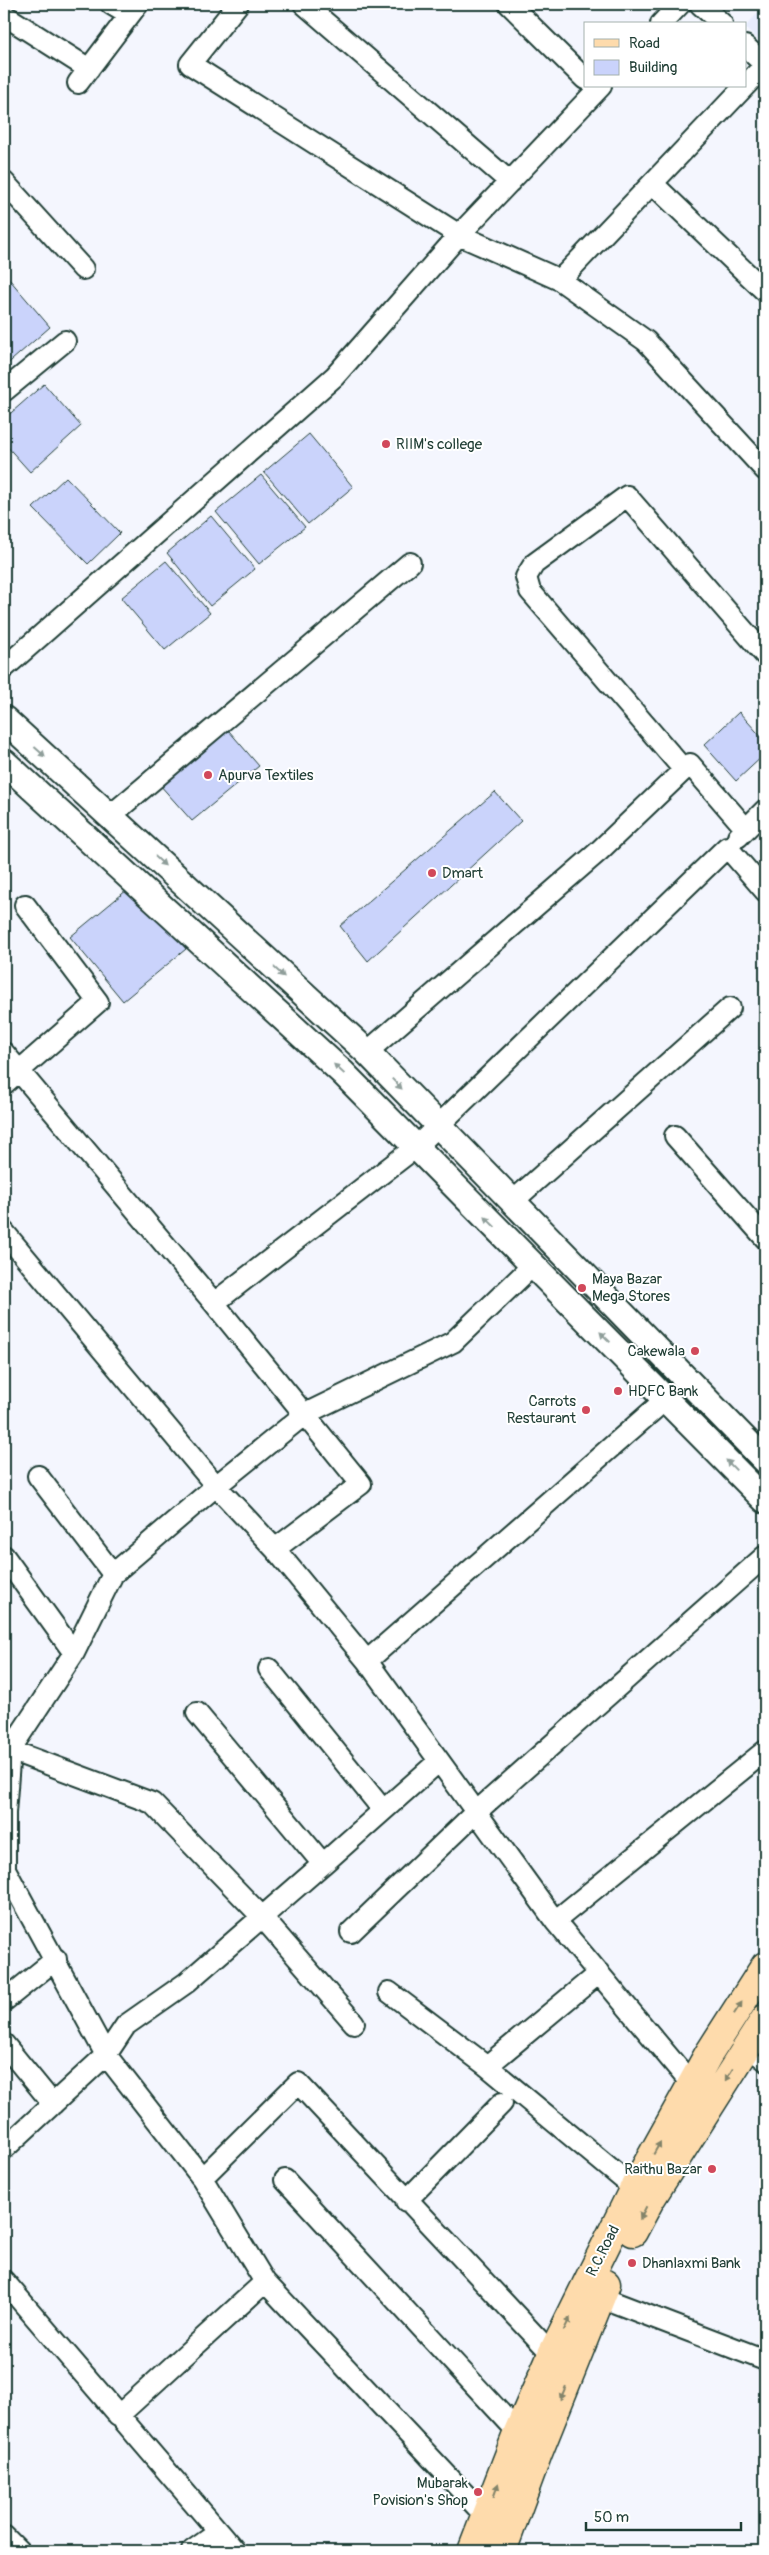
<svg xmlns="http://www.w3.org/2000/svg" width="769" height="2555" font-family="Pangolin,sans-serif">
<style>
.built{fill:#e7ecfd}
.building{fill:#cad3fb;stroke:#1f3d34}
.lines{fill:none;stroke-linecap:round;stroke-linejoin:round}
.service-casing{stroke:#1f3d34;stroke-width:14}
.minor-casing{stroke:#1f3d34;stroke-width:24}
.tertiary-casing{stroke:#1f3d34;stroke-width:29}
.primary-casing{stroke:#1f3d34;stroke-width:31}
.service{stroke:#fff;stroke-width:10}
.minor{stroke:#fff;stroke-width:20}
.tertiary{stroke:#fff;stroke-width:25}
.primary{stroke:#fedbac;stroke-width:28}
.oneway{fill:#8f9e9a}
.oneway2{fill:#83846a}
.poi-dot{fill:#d1495b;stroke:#fff;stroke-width:2}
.labels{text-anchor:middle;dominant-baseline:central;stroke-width:4;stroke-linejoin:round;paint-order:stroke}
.poi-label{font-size:15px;fill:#1f3d34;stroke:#fff;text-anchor:start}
.street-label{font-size:15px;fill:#1f3d34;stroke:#fff}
</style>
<rect width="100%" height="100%" fill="#f4f6fe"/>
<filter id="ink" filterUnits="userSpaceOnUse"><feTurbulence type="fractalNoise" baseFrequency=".02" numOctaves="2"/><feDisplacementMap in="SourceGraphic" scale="10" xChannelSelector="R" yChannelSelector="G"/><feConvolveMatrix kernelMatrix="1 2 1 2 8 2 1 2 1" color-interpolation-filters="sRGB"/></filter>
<g filter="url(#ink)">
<path class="built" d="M765,5V46L745,27Z"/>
<path class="building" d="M4,273L50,327L4,367Z
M44,384L81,426L30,472L4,443V419Z
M309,434L353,487L308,524L264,472Z
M261,475L305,527L259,564L216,512Z
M66,477L120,533L88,564L33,508Z
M211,516L255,569L210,606L167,553Z
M166,561L210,613L165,650L121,598Z
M739,712L765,741V754L736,781L704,745Z
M223,724L259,766L192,821L159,784Z
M495,792L521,821L368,961L340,926Z
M133,885L186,949L123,1001L70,937Z"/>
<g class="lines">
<defs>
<path id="service" d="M747,2052L765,2066"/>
<path id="minor" d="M111,4L129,15
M238,4L190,64L459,235L560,280L646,341L765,470
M304,4L510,182
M509,4L585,79
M700,4L722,24
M4,15L89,69
M661,24L680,4
M745,46L765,65L745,86
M78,83L138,4
M4,182L83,269
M653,184L765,291
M560,280L745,86
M4,391L65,341
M4,668L335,376L459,235L601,86
M684,770L530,591L526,577L534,564L627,496L765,655
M110,816L410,563
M738,837L765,810
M367,1052L598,852L690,764L746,829
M4,1053L214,1303L361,1484L275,1549
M4,1084L98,1002L25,905
M675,1136L765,1238
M512,1202L730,1008
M4,1232L216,1486L275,1549L367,1661L555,1921L699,2093
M214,1303L416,1147L727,847L765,891
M38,1476L113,1574
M4,1556L74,1653L113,1574L216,1486L305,1414L453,1342L533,1265
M74,1653L10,1750L152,1803L263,1918L354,2023
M367,1661L666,1399
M269,1669L383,1810
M197,1713L323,1864L439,1761
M4,1741L10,1750L5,1813V1869L106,2055L202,2178L265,2282L118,2416
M555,1921L765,1751
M351,1932L475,1813L765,1556
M389,1992L487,2066L634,2188
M4,2001L56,1959
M4,2044L53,2104
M487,2066L599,1973
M4,2149L106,2055L126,2025L186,1983L323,1864
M202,2178L298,2083L552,2354
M285,2180L518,2432
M406,2201L502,2103
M4,2281L219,2532L192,2551
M265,2282L493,2524
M600,2297L765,2360
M219,2532L235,2551
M4,2536L19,2551"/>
<path id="tertiary" d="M4,719L367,1052L765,1460
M4,762L343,1073L765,1500"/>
<path id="primary" d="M633,2232L650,2200L765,2019
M472,2551L518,2432L552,2354L634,2188L708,2055L765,1966
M502,2551L538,2453L606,2284"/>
</defs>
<use href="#service" class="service-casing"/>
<use href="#minor" class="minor-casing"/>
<use href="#tertiary" class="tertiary-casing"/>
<use href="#primary" class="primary-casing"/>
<use href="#service" class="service"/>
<use href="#minor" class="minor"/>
<use href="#tertiary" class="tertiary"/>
<use href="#primary" class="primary"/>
</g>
<defs><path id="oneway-solid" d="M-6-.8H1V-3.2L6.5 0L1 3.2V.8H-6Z" transform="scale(1.25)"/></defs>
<g class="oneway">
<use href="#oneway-solid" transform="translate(40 752) rotate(42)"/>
<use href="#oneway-solid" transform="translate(160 861) rotate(43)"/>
<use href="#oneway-solid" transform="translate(279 972) rotate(43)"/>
<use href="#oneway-solid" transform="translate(339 1069) rotate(-137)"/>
<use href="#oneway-solid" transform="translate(397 1084) rotate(46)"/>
<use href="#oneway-solid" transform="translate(490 1222) rotate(-135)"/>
<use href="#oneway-solid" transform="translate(605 1337) rotate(-135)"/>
<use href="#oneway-solid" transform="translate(731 1465) rotate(-134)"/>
</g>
<g class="oneway2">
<use href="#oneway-solid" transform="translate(738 2008) rotate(-57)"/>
<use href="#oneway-solid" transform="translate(729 2075) rotate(121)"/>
<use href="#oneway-solid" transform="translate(657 2148) rotate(-61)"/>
<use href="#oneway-solid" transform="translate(643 2213) rotate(117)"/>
<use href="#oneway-solid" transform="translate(567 2324) rotate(-64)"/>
<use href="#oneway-solid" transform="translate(563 2393) rotate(113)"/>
<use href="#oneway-solid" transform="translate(496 2490) rotate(-70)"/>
</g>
</g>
<g class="poi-dot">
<circle cx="386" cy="444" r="5"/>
<circle cx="208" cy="775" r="5"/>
<circle cx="432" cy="873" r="5"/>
<circle cx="582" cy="1288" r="5"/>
<circle cx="695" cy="1351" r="5"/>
<circle cx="618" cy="1391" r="5"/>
<circle cx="586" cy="1410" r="5"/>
<circle cx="712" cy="2169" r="5"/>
<circle cx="632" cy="2263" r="5"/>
<circle cx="478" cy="2492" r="5"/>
</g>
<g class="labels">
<g class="poi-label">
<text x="396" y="444">RIIM's college</text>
<text x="218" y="775">Apurva Textiles</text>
<text x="442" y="873">Dmart</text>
<text x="592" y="1279">Maya Bazar<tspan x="592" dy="17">Mega Stores</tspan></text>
<text x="685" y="1351" text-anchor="end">Cakewala</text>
<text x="628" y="1391">HDFC Bank</text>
<text x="576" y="1401" text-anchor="end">Carrots<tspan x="576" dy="17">Restaurant</tspan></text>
<text x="702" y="2169" text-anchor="end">Raithu Bazar</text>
<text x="642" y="2263">Dhanlaxmi Bank</text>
<text x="468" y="2483" text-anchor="end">Mubarak<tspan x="468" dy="17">Povision's Shop</tspan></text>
</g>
<g class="street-label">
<text transform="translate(603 2251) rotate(-63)">R.C.Road</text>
</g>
</g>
<rect width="769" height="2555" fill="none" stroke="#fff" stroke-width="20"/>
<rect x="10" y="10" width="749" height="2535" fill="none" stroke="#1f3d34" stroke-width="2" filter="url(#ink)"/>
<rect x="584" y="22" width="162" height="65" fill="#ffffff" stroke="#a5b1ae"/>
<rect x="594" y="39" width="25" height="8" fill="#fedbac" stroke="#a5b1ae"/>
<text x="629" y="48" font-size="15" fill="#1f3d34">Road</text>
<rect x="594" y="60" width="25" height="15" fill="#cad3fb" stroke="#a5b1ae"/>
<text x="629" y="72" font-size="15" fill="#1f3d34">Building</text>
<path d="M586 2522v8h155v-8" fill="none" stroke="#1f3d34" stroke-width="2.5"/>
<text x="594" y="2522" font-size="15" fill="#1f3d34" stroke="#ffffff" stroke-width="4" paint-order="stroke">50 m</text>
</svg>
